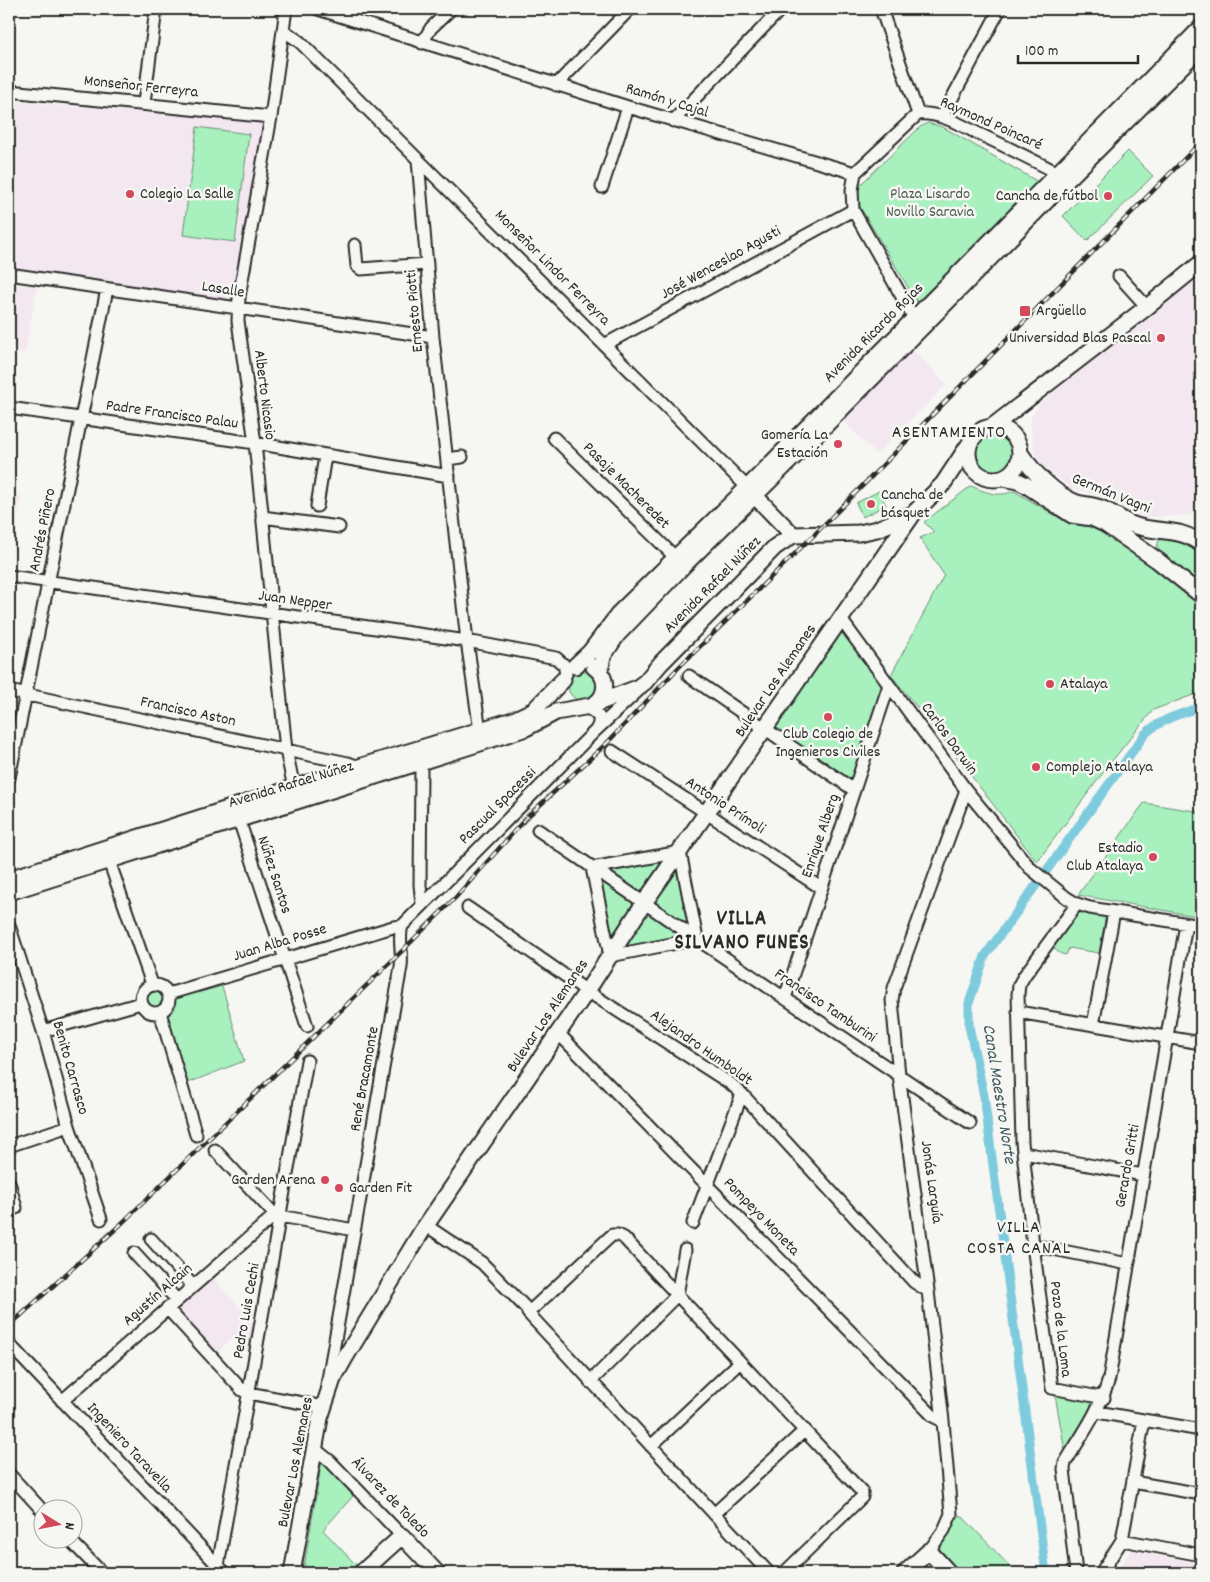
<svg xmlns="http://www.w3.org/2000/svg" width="1210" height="1582" font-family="Dekko,sans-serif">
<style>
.built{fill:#f3e7f0}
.green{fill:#a8f0be;stroke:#6a8e74}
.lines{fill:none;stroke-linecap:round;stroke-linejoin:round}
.canal{stroke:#7ecbdd;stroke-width:9}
.minor-casing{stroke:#2b2b2b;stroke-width:15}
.major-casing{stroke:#2b2b2b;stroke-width:19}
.minor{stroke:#f6f6f2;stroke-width:11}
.major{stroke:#f6f6f2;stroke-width:15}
.rail-casing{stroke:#2b2b2b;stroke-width:4.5}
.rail{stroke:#f6f6f2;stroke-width:2.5;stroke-dasharray:8;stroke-linecap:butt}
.poi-dot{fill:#d1495b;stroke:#f6f6f2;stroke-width:2}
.labels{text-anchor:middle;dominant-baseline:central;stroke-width:5;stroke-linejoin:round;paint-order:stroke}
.street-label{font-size:16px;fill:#2b2b2b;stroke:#f6f6f2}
.poi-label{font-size:16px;fill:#2b2b2b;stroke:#f6f6f2;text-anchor:start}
.park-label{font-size:16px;fill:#4a5c50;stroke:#f6f6f2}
.neighbourhood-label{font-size:18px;letter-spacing:1px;fill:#2b2b2b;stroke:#f6f6f2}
.water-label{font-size:18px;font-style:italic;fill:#445b60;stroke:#f6f6f2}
.district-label{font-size:21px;font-weight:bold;letter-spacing:1px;fill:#2b2b2b;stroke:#f6f6f2}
</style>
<rect width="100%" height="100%" fill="#f6f6f2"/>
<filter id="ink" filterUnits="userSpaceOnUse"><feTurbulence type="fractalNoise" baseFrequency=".02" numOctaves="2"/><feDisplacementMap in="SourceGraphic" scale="10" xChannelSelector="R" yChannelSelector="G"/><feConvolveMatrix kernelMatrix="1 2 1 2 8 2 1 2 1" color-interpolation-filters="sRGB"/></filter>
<g filter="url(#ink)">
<path class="built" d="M9,101L263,123L231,301L9,266Z
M1201,270V504L1192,515L1144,517L1125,509L1111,499L1072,488L1050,472L1038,460L1035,454L1031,431V418L1039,405Z
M9,283L37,287L25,353L9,350Z
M911,348L947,384L876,454L840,418Z
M9,494L21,496L10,570H9Z
M213,1278L254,1323L248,1352L234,1335L217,1354L175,1309Z
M1131,1550L1201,1564V1573H1116Z"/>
<path class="green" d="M928,123L943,127L1040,183L917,302L860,207L858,194L861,184L920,127Z
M197,127L249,134L235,242L183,235Z
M1128,151L1153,176L1087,241L1063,216Z
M970 453a23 23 0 1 1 46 0a23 23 0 1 1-46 0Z
M971,486C985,492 999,498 1014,491L1070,524L1106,529L1201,603V692L1153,710L1108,766L1037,862L950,748L891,675L944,575L920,538L934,532L924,522Z
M879,491L886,505L863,517L856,503Z
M1167,534L1201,549V580L1192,581L1156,553C1157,545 1158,538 1167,534Z
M843,629L885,685L853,781L774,729Z
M568 686a15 15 0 1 1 30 0a15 15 0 1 1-30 0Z
M1144,803L1201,812V917L1078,895Z
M677,857L693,936L616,951L612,947L596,874Z
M1077,911L1106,915L1099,953L1069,948L1066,955C1059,954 1056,951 1052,945Z
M222,986L244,1061L188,1083L167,1017L174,1007L176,999Z
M147 999a8 8 0 1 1 16 0a8 8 0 1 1-16 0Z
M1055,1395L1095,1401L1065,1451Z
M322,1460L353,1496L323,1530L357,1566L349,1573H303Z
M961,1515L1016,1573H958L936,1549L953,1523Z"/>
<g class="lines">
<path class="canal" d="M1046,1573L984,1096L969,1026V1003L985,956L1145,734C1161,719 1180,714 1201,707"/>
<defs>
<path id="minor" d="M286,9L271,117L239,297L238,321L255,443L286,750L294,788
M318,9L628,107L855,173
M881,9L918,114
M283,30L300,42L752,492
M422,43L431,28L451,9
M556,85L630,9
M9,91L271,117
M144,103L156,9
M918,114C939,112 959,124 977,133C1005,146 1031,159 1058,173L1062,179
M942,117L1000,9
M673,121L781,9
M418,160L433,337L467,641L480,731
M855,173L852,190L853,210L914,318
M855,173L918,114
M602,187L628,107
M355,245L357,266L361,269L427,264
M9,274L433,337
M1119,276L1147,307
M604,345L853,210
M9,408L255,443L449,476
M554,438L675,557
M447,459L462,457
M317,506L325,456
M262,517L339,527
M9,576L467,641L556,658L564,665L566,674
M840,618L966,790L1030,868L1067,898L1077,904L1090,908L1201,926
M689,676L854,790
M9,691L286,750L348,763L359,767
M586,707L594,712L599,717V724L596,730
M612,751L821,888
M420,762L421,769L420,885L422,904
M9,778L107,289
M239,820L307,1026
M538,830L697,939L970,1123
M109,861L152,984
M592,868L680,852L697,939
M592,868L610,956L697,939
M1077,904L1024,976L1019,985L1018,994L1022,1142L1033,1245L1052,1388L1104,1398
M468,908L587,991L731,1084L742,1094L914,1282L928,1291
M9,925L43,1031L69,1126L101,1219
M141 999a14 14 0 1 1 28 0a14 14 0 1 1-28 0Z
M168,994L393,927L402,926
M785,998L889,685
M160,1012L196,1135
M1018,1012L1201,1043
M1093,1025L1114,912
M43,1031L141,1003
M558,1033L933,1416L943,1421
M9,1146L69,1126
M215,1150L275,1215L354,1230
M1024,1153L1143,1175
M9,1182L16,1208
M693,1223L742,1094
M427,1226L482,1263L527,1309L528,1313L769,1573
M151,1239L193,1286
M1033,1245L1128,1264
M134,1253L177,1300
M167,1308L242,1390L248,1393L324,1407L325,1401
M528,1313L612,1235H618L624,1238L862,1492V1497L784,1573
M9,1344L225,1573
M590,1382L677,1295L685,1250
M327,1385L401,967C403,953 398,938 402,926L596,730L640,689
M62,1401L275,1215
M1097,1412L1201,1430
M651,1446L740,1362
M315,1449L330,1461L402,1536
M9,1474L42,1510
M1133,1482L1201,1494
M714,1514L805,1430
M70,1540L102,1573
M1122,1540L1201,1555
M929,1551L944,1530L951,1514L943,1421L928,1291L899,1075L892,1000L894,988L966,790
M218,1566L307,1061
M1076,1573L1064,1469L1065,1463C1082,1435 1100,1410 1109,1379L1186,924
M1101,1573L1122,1540L1144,1420"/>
<path id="major" d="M993,426L1147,307L1201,263
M968 453a26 26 0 1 1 52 0a26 26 0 1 1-52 0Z
M1020,453C1032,471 1056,496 1077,503C1085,505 1094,505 1103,509C1116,514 1125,524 1140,527C1163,533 1181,528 1201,544
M1002,478L1018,481L1026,485L1072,515L1092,518L1105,524L1157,560L1201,595
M754,495L793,535
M793,535L859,533L877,529L913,514L943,484L968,446
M575,666L590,652L621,611L748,487L1201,28
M594,667C608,677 608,694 595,704
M600,672L603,656L617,635L684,565L810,441L1065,182L1201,47
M9,879L359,767L513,720L534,710L563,680
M9,892L477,744L526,728L556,712L590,706L637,688L645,682L661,663L775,547L793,535
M292,1573L320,1418L333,1379L346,1356L422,1231L587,991L644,903L913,514
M361,1573L402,1536L437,1573
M905,1573L929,1551L949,1573"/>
</defs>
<use href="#minor" class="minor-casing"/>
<use href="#major" class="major-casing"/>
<use href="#minor" class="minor"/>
<use href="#major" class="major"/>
<defs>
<path id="rail" d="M9,1326L120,1225L402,951L456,897L527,817L607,743L678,668L814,535L1201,142"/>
</defs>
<use href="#rail" class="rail-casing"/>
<use href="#rail" class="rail"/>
</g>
</g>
<g class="poi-dot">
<circle cx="130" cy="194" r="5"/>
<circle cx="1108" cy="196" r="5"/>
<rect x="1019" y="305" width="12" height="12" rx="2.5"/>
<circle cx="1161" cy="338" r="5"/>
<circle cx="838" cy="444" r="5"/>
<circle cx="871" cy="504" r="5"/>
<circle cx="1050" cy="684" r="5"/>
<circle cx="828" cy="717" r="5"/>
<circle cx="1036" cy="767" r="5"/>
<circle cx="1153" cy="857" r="5"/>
<circle cx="325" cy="1180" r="5"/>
<circle cx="339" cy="1188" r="5"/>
</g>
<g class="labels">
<g class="street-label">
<text transform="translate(141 87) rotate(6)">Monseñor Ferreyra</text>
<text transform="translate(667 101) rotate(17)">Ramón y Cajal</text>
<text transform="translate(991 124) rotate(24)">Raymond Poincaré</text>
<text transform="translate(721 263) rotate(-29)">José Wenceslao Agusti</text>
<text transform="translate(552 268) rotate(45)">Monseñor Lindor Ferreyra</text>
<text transform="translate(223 290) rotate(9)">Lasalle</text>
<text transform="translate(415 311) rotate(-95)">Ernesto Piotti</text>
<text transform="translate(874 333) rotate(-45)">Avenida Ricardo Rojas</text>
<text transform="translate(264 395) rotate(83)">Alberto Nicasio</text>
<text transform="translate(172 415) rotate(8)">Padre Francisco Palau</text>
<text transform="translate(626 486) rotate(45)">Pasaje Macheredet</text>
<text transform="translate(1111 494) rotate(22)">Germán Vagni</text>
<text transform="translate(43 530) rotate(-79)">Andrés Piñero</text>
<text transform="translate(713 585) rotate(-45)">Avenida Rafael Núñez</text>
<text transform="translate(295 601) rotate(8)">Juan Nepper</text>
<text transform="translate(776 681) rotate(-56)">Bulevar Los Alemanes</text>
<text transform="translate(188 712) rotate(12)">Francisco Aston</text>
<text transform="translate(949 739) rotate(54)">Carlos Darwin</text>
<text transform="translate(291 785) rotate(-17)">Avenida Rafael Núñez</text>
<text transform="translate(498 806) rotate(-45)">Pascual Spacessi</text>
<text transform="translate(725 806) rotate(33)">Antonio Prímoli</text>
<text transform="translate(821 836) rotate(-71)">Enrique Alberg</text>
<text transform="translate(274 875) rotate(72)">Núñez Santos</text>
<text transform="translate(280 943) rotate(-17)">Juan Alba Posse</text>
<text transform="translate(825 1006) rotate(34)">Francisco Tamburini</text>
<text transform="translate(548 1016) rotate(-56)">Bulevar Los Alemanes</text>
<text transform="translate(701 1048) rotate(35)">Alejandro Humboldt</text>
<text transform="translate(70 1068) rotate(74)">Benito Carrasco</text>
<text transform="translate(365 1079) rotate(-80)">René Bracamonte</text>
<text transform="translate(1128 1166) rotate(-80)">Gerardo Gritti</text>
<text transform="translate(931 1182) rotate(82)">Jonás Larguía</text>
<text transform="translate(761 1217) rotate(46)">Pompeyo Moneta</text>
<text transform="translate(158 1295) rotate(-41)">Agustín Alcain</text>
<text transform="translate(247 1311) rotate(-80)">Pedro Luis Cechi</text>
<text transform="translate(1060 1329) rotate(83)">Pozo de la Loma</text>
<text transform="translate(129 1448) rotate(47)">Ingeniero Taravella</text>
<text transform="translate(296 1462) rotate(-79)">Bulevar Los Alemanes</text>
<text transform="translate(390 1498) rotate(46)">Álvarez de Toledo</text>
</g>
<g class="poi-label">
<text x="140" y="194">Colegio La Salle</text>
<text x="1098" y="196" text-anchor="end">Cancha de fútbol</text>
<text x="1036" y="311">Argüello</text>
<text x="1151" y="338" text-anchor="end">Universidad Blas Pascal</text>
<text x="828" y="435" text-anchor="end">Gomería La<tspan x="828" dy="18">Estación</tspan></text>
<text x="881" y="495">Cancha de<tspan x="881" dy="18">básquet</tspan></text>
<text x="1060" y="684">Atalaya</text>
<text x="828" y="734" text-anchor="middle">Club Colegio de<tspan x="828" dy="18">Ingenieros Civiles</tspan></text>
<text x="1046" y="767">Complejo Atalaya</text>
<text x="1143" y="848" text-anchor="end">Estadio<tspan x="1143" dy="18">Club Atalaya</tspan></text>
<text x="315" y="1180" text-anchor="end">Garden Arena</text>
<text x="349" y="1188">Garden Fit</text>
</g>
<g class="park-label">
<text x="930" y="194">Plaza Lisardo<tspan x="930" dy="18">Novillo Saravia</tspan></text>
</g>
<g class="neighbourhood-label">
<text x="949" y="433">ASENTAMIENTO</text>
<text x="1019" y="1228">VILLA<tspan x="1019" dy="21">COSTA CANAL</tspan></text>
</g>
<g class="water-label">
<text transform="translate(998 1094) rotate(81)">Canal Maestro Norte</text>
</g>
<g class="district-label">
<text x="742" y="920">VILLA<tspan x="742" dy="24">SILVANO FUNES</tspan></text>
</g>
</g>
<rect width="1210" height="1582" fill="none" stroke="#f6f6f2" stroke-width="30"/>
<rect x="15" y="15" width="1180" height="1552" fill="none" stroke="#2b2b2b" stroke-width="2" filter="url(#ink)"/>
<g transform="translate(58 1524) rotate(100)"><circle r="24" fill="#f6f6f2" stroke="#a5a5a2"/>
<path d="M0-4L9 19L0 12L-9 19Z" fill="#d1495b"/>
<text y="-8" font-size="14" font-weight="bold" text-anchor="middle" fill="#2b2b2b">N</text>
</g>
<path d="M1018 55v8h120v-8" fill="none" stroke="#2b2b2b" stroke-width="2.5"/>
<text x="1025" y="55" font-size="15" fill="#2b2b2b" stroke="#f6f6f2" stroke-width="4" paint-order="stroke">100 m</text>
</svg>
